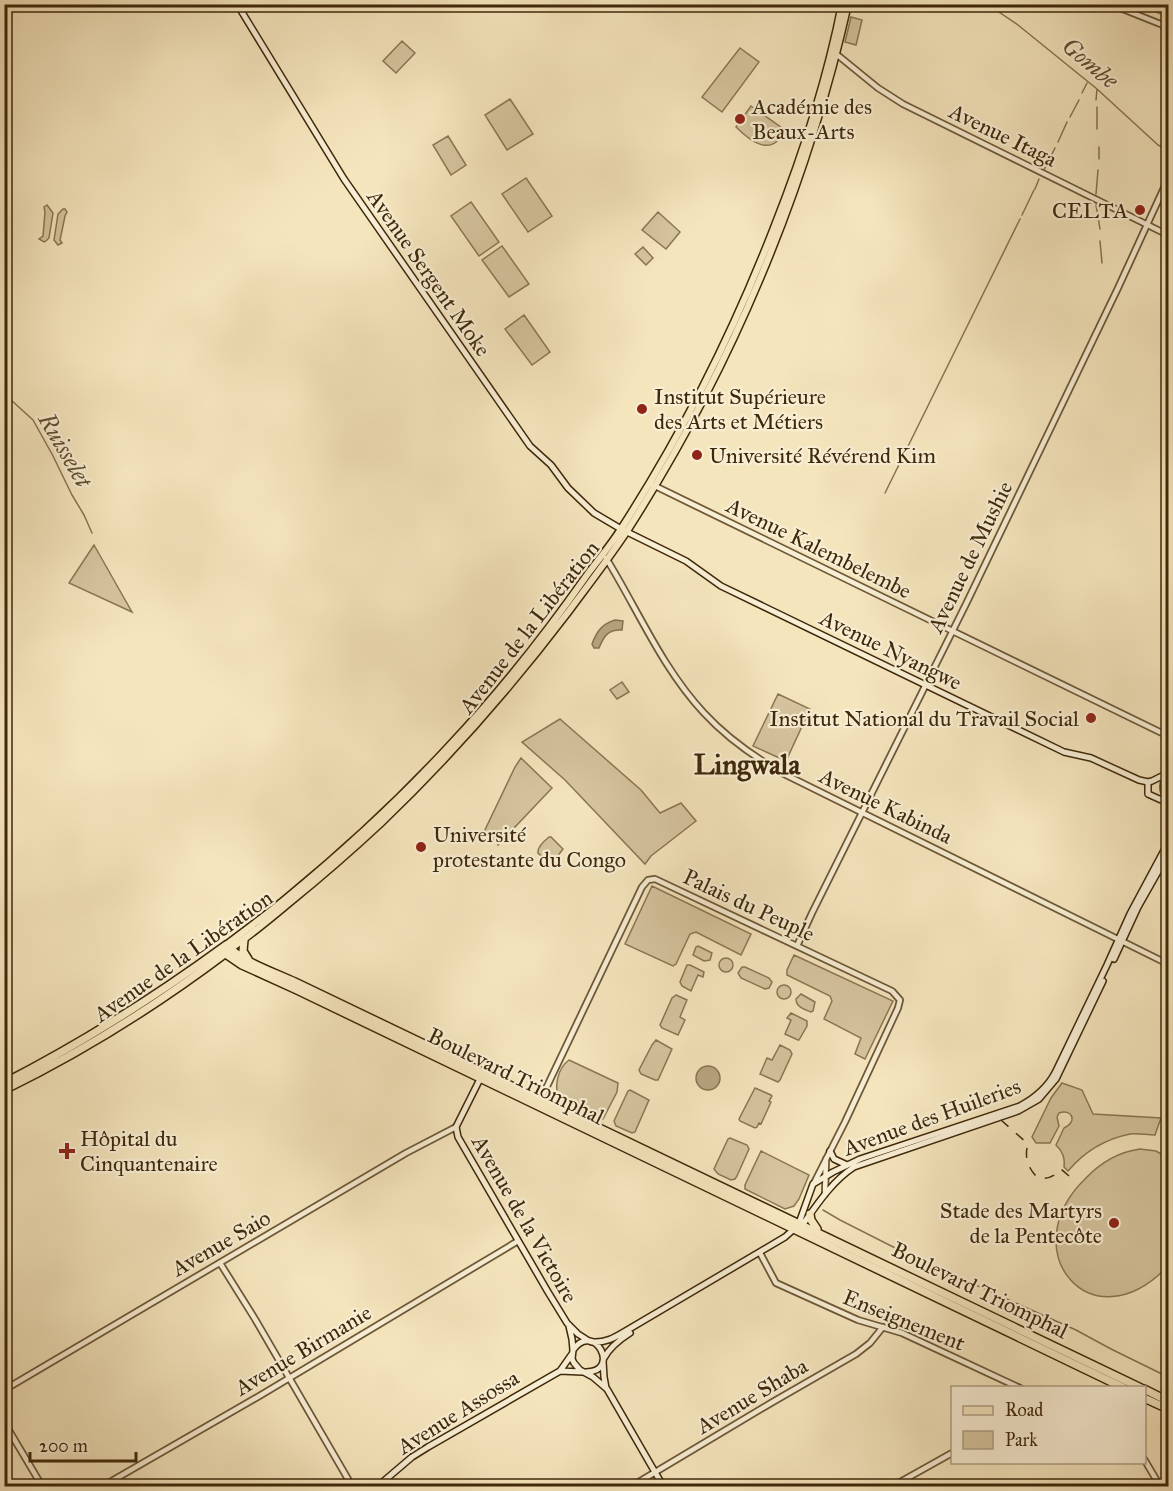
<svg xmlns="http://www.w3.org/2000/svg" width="1173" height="1491" font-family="'IM FELL Great Primer',serif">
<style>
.green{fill:#d6c59f;stroke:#8a7654;stroke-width:1.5}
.water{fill:#b7a580;stroke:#877351;stroke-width:1.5}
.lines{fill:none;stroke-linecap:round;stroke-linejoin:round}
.stream{stroke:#877351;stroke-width:1.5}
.tertiary-casing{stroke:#6c5737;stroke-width:8}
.secondary-casing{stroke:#3e280a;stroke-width:8}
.primary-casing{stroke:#3e280a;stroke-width:9}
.trunk-casing{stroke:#3e280a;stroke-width:10}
.tertiary{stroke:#f8eed4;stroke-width:4.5}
.secondary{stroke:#f8eed4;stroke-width:5}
.primary{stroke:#f5e5bd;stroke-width:6}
.trunk{stroke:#f5e5bd;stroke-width:7}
.rail{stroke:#3e280a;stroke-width:1.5;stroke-dasharray:10 10;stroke-linecap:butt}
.poi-dot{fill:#8f2418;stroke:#f8eed4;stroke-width:2}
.labels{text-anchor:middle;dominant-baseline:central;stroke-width:4.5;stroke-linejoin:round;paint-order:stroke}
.poi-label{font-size:22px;fill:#3e280a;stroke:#f8eed4;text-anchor:start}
.street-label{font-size:22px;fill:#3e280a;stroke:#f8eed4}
.water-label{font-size:24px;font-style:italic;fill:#624e2d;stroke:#f8eed4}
.district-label{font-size:28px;font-weight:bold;fill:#3e280a;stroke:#f8eed4}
</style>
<rect width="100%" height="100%" fill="#f5e5bd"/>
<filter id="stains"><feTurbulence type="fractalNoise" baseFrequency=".00333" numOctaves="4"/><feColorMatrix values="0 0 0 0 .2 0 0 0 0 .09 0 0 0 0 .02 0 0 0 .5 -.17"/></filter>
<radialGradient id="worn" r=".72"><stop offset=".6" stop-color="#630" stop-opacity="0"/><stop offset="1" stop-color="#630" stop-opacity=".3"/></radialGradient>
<path class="green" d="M1140,5H1168V17Z
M851,17L862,20L856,45L845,42Z
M402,41L415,53L396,73L383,61Z
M740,48L759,62L722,112L702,97Z
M510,99L533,134L507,150L485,115Z
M751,106L785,130C772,158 751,142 736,127Z
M448,136L466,165L451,175L433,145Z
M526,178L552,216L528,232L502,194Z
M471,202L499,242L479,256L451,216Z
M47,205L53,213L49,238L46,241L44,242L39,239L43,236L45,212L44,207Z
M63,209H65L67,212L65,216L60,240L62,243L58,245L54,240L58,214Z
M658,212L680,232L666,249L642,230Z
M502,246L529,284L509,297L482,260Z
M643,247L653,258L646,265L635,254Z
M524,315L550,352L532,365L505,329Z
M94,545L132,612L69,583Z
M622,682L629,692L617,699L610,690Z
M778,694L810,709L786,761L753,746Z
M560,719L641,790L660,813L681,803L696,821L651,856L645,864L565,780L522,742Z
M521,758L552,788L498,845L497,842L483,834L515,767Z
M549,837H551L563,849L551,865L538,853C537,847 544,841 549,837Z
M652,886L751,934L741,955L696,932L690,934L676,964L673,966L625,944Z
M698,946L712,953L710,960L704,961L693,955L696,947Z
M794,955L893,1001L865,1059L855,1054L861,1038L824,1019L832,1001L830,996L787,975V970Z
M719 965a7 7 0 1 1 14 0a7 7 0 1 1-14 0Z
M687,965H690L704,972L703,977L698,975L691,991L682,986L680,982Z
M742,967H745L769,978L772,982L769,988L765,989L741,978L738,973Z
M777 992a7 7 0 1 1 14 0a7 7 0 1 1-14 0Z
M801,994L815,1002L813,1011L811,1012C804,1009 796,1007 796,999Z
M676,995L687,1000L680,1017L685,1020L678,1035L662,1028L660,1025L672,998Z
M791,1013L807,1021V1026L799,1040H798L785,1034L791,1020L787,1018Z
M656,1040L672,1049L658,1080H655L641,1074L639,1070L652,1045Z
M780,1045L790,1050L792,1054L780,1080L778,1082L760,1074L767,1058L772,1060Z
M569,1060L618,1083L617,1092L603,1119L601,1120L560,1100C553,1087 558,1068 569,1060Z
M1062,1083L1082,1090L1093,1114L1161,1118L1155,1135C1147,1135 1138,1133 1130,1134C1105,1139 1084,1152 1068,1171L1064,1167C1065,1158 1063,1152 1056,1145L1064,1128C1078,1122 1072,1108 1059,1113L1057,1117L1059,1126L1050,1143H1036L1032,1137L1051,1098Z
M755,1088L771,1095L772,1096L769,1101L771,1102L761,1124L759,1123L757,1127L755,1128L740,1121L739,1119Z
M630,1090L649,1100L635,1132L632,1133L616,1126L614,1121L628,1091Z
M730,1138L747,1145L749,1149L737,1176L735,1179L731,1180L718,1174L714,1169L728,1139Z
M1140,1149L1156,1151L1168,1158V1266C1091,1347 1012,1250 1085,1179C1100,1163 1118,1152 1140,1149Z
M761,1151L809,1175L799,1199L794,1206L785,1209L745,1189V1185Z"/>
<path class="water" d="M615,620L623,621L622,630C608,629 604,636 599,648H594L592,644C597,631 602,624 615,620Z
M696 1078a12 12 0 1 1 24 0a12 12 0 1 1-24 0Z"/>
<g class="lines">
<path class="stream" d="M987,4L1018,25L1097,89L1158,145L1168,150
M1082,93L1087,83
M1096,100L1097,89
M1097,107V129
M1070,117L1079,100
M1058,142L1067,122
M1099,159V147
M1044,170L1055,148
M1035,189L1039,179
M1096,194L1098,170
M1096,205L1100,229
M1022,215L1034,190
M1100,241L1102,263
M4,387L10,399L33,420L52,454L72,495L84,515L92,533
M885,493L1020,219
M823,1210L840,1220L911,1256L1076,1330L1111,1349L1168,1377"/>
<defs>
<path id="tertiary" d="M1110,4L1168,27
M835,53L878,88L903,104L1168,235
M653,485L1168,736
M606,558C638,610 662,668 704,713C727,738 754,757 784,774L1168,964
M797,946L812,913L967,602L1118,288L1168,179
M540,1101L642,887L648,880L655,879L892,991L900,1000L898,1008L845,1122L814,1183
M825,1194L826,1159
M760,1253L776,1283L858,1320L902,1333L1020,1388
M220,1263L255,1319L352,1486
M4,1390L406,1153L456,1127
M4,1422L42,1486
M1144,1459L1160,1486
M103,1486L261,1395L518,1241
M632,1486L771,1403L856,1354L870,1343L883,1327
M893,1486L952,1453"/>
<path id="secondary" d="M237,4L344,179L530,446L551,465L568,488L594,513L621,529L686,561L721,586L1064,752L1091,758L1139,780L1148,782L1152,781L1168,773
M1167,775C1161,784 1163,794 1168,803
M1148,782V794L1168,803
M1114,959L1138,907L1168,854
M482,1075L456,1127L458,1137L548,1292L567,1323L578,1334L589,1341
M830,1151L834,1159L847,1165
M801,1227C816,1206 831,1182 854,1167L1018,1111L1039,1099L1056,1079L1103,981
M569,1326L572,1339L573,1350L572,1359L574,1363L580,1370L593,1377L607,1389L663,1486
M592,1342C605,1343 614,1338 624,1332L785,1237L794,1229L799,1223L813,1184L833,1172L860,1159L1020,1106C1035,1098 1047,1088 1055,1073L1107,965L1130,914L1168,843
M573,1350C594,1320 622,1372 586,1372
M604,1358C610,1347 619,1340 630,1333
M603,1361L604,1377L606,1388
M560,1371L582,1372
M378,1486L412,1457L428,1447L560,1371L572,1354"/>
<path id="primary" d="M226,945C247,929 269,913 289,896C346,849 400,799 449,746C500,692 545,635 587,575C598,560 611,545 621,529C683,433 734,331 775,225C803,154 827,80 842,4
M230,949C251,935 270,919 289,903C321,877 351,851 381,823C450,757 512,686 569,611C589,584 609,558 627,531C730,371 806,191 848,4"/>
<path id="trunk" d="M244,940L243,951L248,959
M220,950L242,965L297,990L1124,1388
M4,1083C82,1043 155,997 226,945C245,963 271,971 295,982L1141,1388
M4,1090C82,1052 157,1005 226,953
M810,1214L811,1220L817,1229
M1144,1389L1168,1401
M1144,1398L1168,1409"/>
</defs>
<use href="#tertiary" class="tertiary-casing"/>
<use href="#secondary" class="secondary-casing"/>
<use href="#primary" class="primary-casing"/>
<use href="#trunk" class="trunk-casing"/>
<use href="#tertiary" class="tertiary"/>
<use href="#secondary" class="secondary"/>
<use href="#primary" class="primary"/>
<use href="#trunk" class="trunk"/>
<path class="rail" d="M1001,1120L1028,1144C1024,1157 1028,1168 1037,1177C1047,1180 1054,1177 1061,1169L1069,1176"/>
</g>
<g class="poi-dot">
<circle cx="740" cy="119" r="6"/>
<circle cx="1140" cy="210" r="6"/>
<circle cx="642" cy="409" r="6"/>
<circle cx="697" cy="455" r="6"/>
<circle cx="1091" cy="718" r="6"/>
<circle cx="421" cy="847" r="6"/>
<path d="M64 1142h6v6h6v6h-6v6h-6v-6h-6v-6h6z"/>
<circle cx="1114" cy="1223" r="6"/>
</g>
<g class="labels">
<g class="poi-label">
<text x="752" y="106">Académie des<tspan x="752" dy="25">Beaux-Arts</tspan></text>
<text x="1128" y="210" text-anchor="end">CELTA</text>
<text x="654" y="396">Institut Supérieure<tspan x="654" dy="25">des Arts et Métiers</tspan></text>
<text x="709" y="455">Université Révérend Kim</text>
<text x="1079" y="718" text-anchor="end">Institut National du Travail Social</text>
<text x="433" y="834">Université<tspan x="433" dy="25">protestante du Congo</tspan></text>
<text x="80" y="1138">Hôpital du<tspan x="80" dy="25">Cinquantenaire</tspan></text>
<text x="1102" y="1210" text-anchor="end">Stade des Martyrs<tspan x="1102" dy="25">de la Pentecôte</tspan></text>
</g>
<g class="street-label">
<text transform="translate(1003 135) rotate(26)">Avenue Itaga</text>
<text transform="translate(429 273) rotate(55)">Avenue Sergent Moke</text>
<text transform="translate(819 548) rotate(26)">Avenue Kalembelembe</text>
<text transform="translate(970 557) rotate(-64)">Avenue de Mushie</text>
<text transform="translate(529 627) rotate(-52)">Avenue de la Libération</text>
<text transform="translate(891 650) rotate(26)">Avenue Nyangwe</text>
<text transform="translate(886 806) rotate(26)">Avenue Kabinda</text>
<text transform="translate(749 905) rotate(25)">Palais du Peuple</text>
<text transform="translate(183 956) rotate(-35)">Avenue de la Libération</text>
<text transform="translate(516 1076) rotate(26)">Boulevard Triomphal</text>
<text transform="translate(932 1117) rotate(-20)">Avenue des Huileries</text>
<text transform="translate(525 1219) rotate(60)">Avenue de la Victoire</text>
<text transform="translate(221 1243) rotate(-30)">Avenue Saio</text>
<text transform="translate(980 1290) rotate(26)">Boulevard Triomphal</text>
<text transform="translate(904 1320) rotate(22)">Enseignement</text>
<text transform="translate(303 1350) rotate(-31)">Avenue Birmanie</text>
<text transform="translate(752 1396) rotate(-31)">Avenue Shaba</text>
<text transform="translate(458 1412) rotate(-32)">Avenue Assossa</text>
</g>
<g class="water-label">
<text transform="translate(1090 63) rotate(40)">Gombe</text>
<text transform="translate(65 450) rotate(60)">Ruisselet</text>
</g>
<g class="district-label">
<text x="747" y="764">Lingwala</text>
</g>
</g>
<rect width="1173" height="1491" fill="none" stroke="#f5e5bd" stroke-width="24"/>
<rect x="6" y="6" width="1161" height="1479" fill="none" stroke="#3e280a" stroke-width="3"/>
<rect x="12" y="12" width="1149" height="1467" fill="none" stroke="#3e280a" stroke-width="1.5"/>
<rect x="951" y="1386" width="195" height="78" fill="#f8eed4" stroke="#ae9f83" stroke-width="1.5"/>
<rect x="963" y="1406" width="30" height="9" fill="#f5e5bd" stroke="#ae9f83" stroke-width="1.5"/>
<text x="1005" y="1416" font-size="18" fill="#3e280a">Road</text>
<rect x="963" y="1431" width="30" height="18" fill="#d6c59f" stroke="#ae9f83" stroke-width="1.5"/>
<text x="1005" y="1446" font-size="18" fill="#3e280a">Park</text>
<path d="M30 1452v9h106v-9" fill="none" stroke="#3e280a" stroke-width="3"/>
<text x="39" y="1452" font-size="18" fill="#3e280a" stroke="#f8eed4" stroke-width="4.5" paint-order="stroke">200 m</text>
<rect width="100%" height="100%" filter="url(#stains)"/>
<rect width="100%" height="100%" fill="url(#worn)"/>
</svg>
